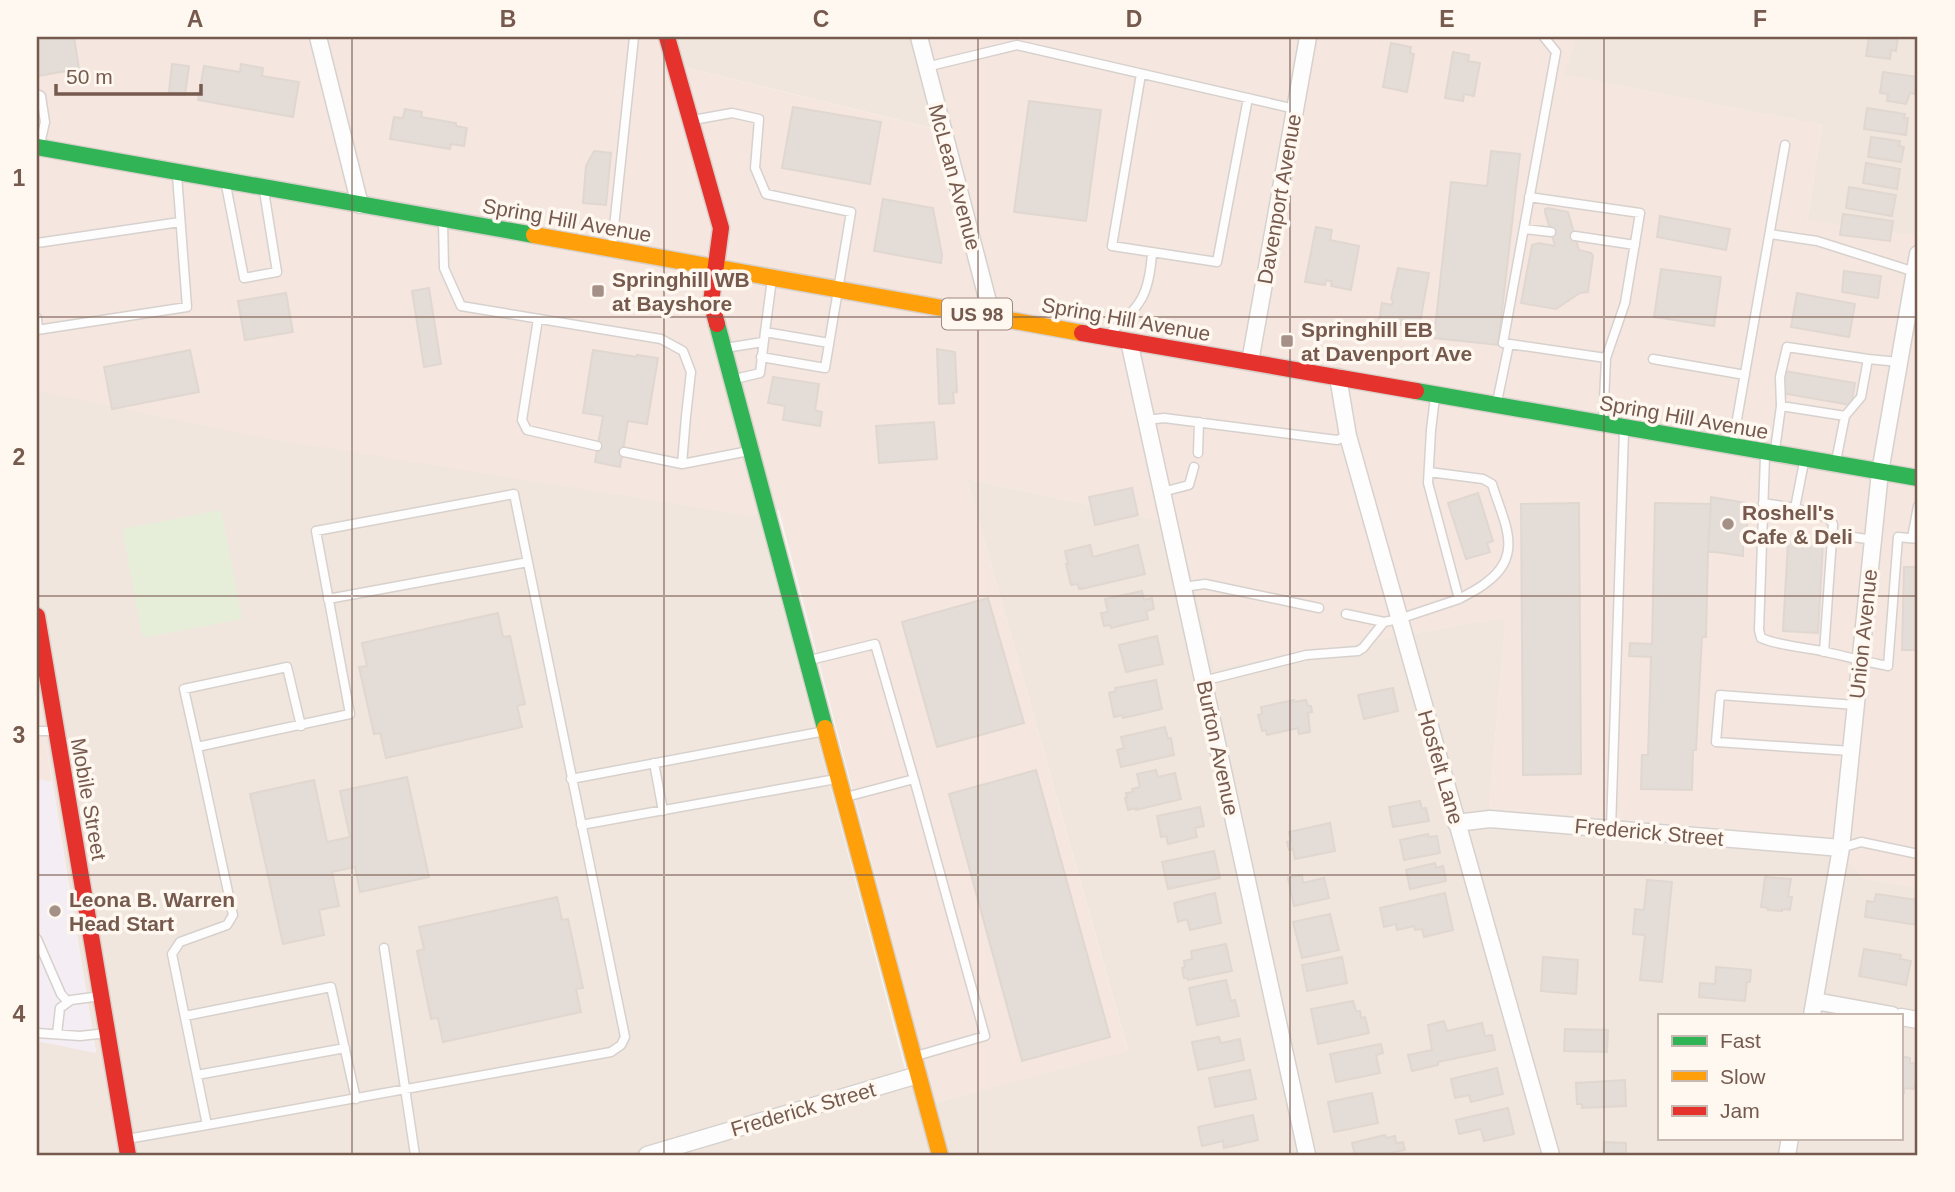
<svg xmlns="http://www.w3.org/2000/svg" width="1955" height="1192" font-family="Arial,sans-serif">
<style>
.residential{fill:#f0e6dd;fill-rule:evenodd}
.commercial{fill:#f5e6e0}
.education{fill:#f4edf4}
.green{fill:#e6eeda}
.building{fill:#e4dcd6;stroke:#e1d7d1;stroke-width:2}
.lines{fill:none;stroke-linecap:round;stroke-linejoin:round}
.lane-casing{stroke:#d7d1cd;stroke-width:11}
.street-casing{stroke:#d7d1cd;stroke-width:19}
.fast-casing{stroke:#d8d0ca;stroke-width:19}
.slow-casing{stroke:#d8d0ca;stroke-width:19}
.jam-casing{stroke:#d8d0ca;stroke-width:19}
.lane{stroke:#fefdfd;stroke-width:8}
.street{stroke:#fefdfd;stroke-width:16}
.fast{stroke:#30b455;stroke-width:16}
.slow{stroke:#ff9f0a;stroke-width:16}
.jam{stroke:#e5322d;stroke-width:16}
.grid{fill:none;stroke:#765a4e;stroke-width:2;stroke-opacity:0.55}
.poi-dot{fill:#a49086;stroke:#fef8f1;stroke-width:2.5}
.labels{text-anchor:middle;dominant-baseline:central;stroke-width:7;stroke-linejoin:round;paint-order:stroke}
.shield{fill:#fef8f1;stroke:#9f897f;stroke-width:2}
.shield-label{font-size:19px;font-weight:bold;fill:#765a4e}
.street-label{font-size:21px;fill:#765a4e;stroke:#fef8f1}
.poi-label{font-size:21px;font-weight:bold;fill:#765a4e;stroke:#fef8f1;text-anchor:start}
.neatline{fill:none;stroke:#765a4e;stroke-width:2.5}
.grid-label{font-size:23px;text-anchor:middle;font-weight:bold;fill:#765a4e}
</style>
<rect width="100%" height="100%" fill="#f8f4ef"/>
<path class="residential" d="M659,37H927L952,133L667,63Z
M1576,37H1918V236L1807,221L1822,125L1564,75Z
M37,389L758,514L905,1069L935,1103L1128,1050L967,479L1179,524L1215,668L1506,617L1489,808L1828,838L1863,878L1918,888V1155H37V1041L96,1052L37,686ZM1659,1015H1901V1138H1659Z"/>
<path class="commercial" d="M37,37H659L667,63L951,133L927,37H1576L1565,75L1822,125L1807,220L1918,236V888L1863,878L1828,838L1489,808L1506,617L1215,668L1179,524L967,479L1128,1051L935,1103L779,510L749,516L266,438L37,391Z
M37,686L52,782L37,779Z"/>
<path class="education" d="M37,779L52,782L96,1053L37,1041Z"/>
<path class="green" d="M221,510L242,619L143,638L122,529Z"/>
<path class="building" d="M37,37H74L79,69L37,76Z
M1869,37H1898L1896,51L1891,50L1890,59L1866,56Z
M1391,43L1411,47L1410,53L1414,54L1407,92L1383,87Z
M1453,52L1469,55L1468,61L1480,63L1474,96L1464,94L1463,101L1445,98Z
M172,64L189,66L185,95L169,92Z
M241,64L263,68L262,76L299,82L293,117L198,100L204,66L240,72Z
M1883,72L1917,77L1915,94L1910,93L1906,104L1887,101L1888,94L1880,93Z
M1029,101L1101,110L1086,221L1014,212Z
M793,107L881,122L870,184L782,168Z
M1867,108L1905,114L1904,118H1908L1906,135L1864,129Z
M405,109L422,112L421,117L456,123V126L467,128L464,146L451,144L450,149L390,139L394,117L403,118Z
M1871,137L1900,141L1899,146L1904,147L1901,162L1868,157Z
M594,151L611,153L606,205L583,203L586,166Z
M1491,151L1520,154L1498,345L1434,338L1451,182L1487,186Z
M1866,163L1900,169L1897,189L1863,183Z
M1849,187L1896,195L1892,216L1846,208Z
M883,199L933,208L942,255L941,263L874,251Z
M1548,208L1568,212L1579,250L1591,253L1593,256L1588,292L1580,293L1556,309L1521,303L1532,245L1539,243L1555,246L1545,212V209Z
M1843,214L1893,221L1890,241L1840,235Z
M1660,216L1730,229L1726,250L1657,237Z
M1316,227L1332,230L1330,240L1359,246L1351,290L1331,286L1332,281H1329L1326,280L1325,285L1305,282Z
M1398,268L1429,273L1419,328L1379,321L1382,303L1392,305L1393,300L1391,299Z
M1661,269L1721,277L1714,326L1654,317Z
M1844,271L1881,276L1878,298L1842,292Z
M429,288L441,364L424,367L412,291Z
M286,293L293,332L245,340L238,301Z
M1797,293L1855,304L1849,337L1791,327Z
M937,349L955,352L957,392L953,393L954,403L939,404Z
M190,350L199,392L112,409L104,367Z
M593,350L637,357V355L658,358L647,424L628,421L620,467L595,462L603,416L583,413Z
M1785,371L1855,383L1851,405L1781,393Z
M773,377L819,384L815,410L822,412L820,426L783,420L785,406L768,403Z
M934,422L937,459L879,463L876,426Z
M1132,488L1138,515L1095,525L1089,497Z
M1478,493L1493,541L1487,543L1490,552L1466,559L1448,503Z
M1711,497L1747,503V544H1743V556L1708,551Z
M1579,503L1581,774L1523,775L1521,504Z
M1655,503L1711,504L1708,551L1706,637H1702L1696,750H1693L1692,790L1641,789L1642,755H1648L1651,657L1629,656L1630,643L1652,644Z
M1788,541L1823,543L1818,633L1783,631Z
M1090,545L1093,557L1138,545L1145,574L1082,589V588L1079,589L1078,584L1071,585L1066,564H1068L1065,551Z
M1904,567H1918V650H1902Z
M1142,591L1144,600L1152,598L1154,609L1146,611L1148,619L1111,628L1110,625L1104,626L1101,613L1108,612L1105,599Z
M988,598L1024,723L937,747L902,622Z
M498,613L503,637L510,636L525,704L517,706L522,727L386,758L380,733L374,734L359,667L367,666L362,643Z
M1157,636L1163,664L1126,672L1119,645Z
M1156,680L1162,709L1123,718L1122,715L1114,717L1109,693L1116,691L1115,688Z
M1393,688L1398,711L1364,719L1358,695Z
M1294,700V702L1306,700L1308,706H1311L1312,712L1308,713L1310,732L1299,734L1298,728L1267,735L1266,730L1262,731L1258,715L1262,714L1261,707Z
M1165,727L1168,739L1171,738L1174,755L1121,767L1117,750L1124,748L1121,737Z
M1036,770L1110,1037L1022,1061L949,794Z
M1156,770L1158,777L1175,773L1181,799L1136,810V808L1128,810L1125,798H1127L1126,793L1133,792L1132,789L1140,787L1137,774Z
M407,777L429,877L360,892L355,867L332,872L339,906L319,910L324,935L283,944L250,794L314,780L327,842L350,837L340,791Z
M1420,801L1422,809L1426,808L1429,821L1393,827L1389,807Z
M1200,807L1204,826L1195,828L1197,837L1168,844L1166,836L1161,837L1157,816Z
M1330,823L1335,851L1295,859L1293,849L1289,850L1287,842L1291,841L1289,832Z
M1428,834L1429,837L1437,836L1440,853L1404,860L1400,840Z
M1214,851L1220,878L1168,889L1162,862Z
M1435,863L1436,868L1443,866L1446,881L1410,889L1406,870Z
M1302,875L1303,883L1324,878L1329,898L1294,906L1288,878Z
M1765,877L1791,879L1788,897H1792L1790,910L1782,909V911L1768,910V908L1761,907Z
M1647,880L1672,882L1662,982L1640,980L1645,935L1633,934L1635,909L1644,910Z
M1215,893L1221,923L1190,930L1187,919L1178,922L1174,903Z
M1445,893L1453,930L1424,937L1422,929L1415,930L1414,926L1397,930L1396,924L1384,927L1380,908Z
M1876,894L1918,900V925L1865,917L1867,901L1874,902Z
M557,897L562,920L568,919L583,988L576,989L581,1012L443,1042L438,1018L431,1019L417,951L424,949L419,927Z
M1330,914L1339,950L1302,958L1293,922Z
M1226,944L1232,971L1188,980L1187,978H1184L1182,968L1185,967L1184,961L1192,959L1191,951Z
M1864,949L1901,955L1900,959L1911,961L1906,985L1859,976Z
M1342,957L1347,983L1307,991L1302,965Z
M1543,957L1578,960L1576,994L1541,991Z
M1716,967L1751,970L1750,982H1747L1745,1001L1699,997L1700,983L1715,984Z
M1226,980L1231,1001L1235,1000L1239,1016L1197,1025L1189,988Z
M1353,1001L1356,1011H1360L1361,1018L1365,1017L1369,1033L1318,1044L1311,1009Z
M1444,1021L1447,1031L1482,1023L1485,1036L1492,1035L1495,1050L1438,1062V1065L1412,1071L1408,1055L1432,1050L1428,1025Z
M1565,1029L1608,1030L1607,1052L1564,1051Z
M1219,1037L1221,1043L1240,1039L1244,1060L1198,1070L1192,1042Z
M1381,1044L1383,1053L1376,1055L1380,1073L1336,1082L1330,1054Z
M1901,1056L1910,1058V1063L1918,1064L1914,1089L1904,1088V1093H1901Z
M1497,1068L1503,1094L1471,1102L1469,1095L1455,1098L1451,1079Z
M1250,1070L1256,1099L1215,1107L1209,1078Z
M1625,1080L1626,1106L1582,1108V1104H1577L1576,1083Z
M1372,1093L1378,1123L1334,1132L1328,1102Z
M1508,1108L1514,1134L1484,1141L1481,1129L1459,1134L1456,1120Z
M1253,1115L1258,1140L1224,1148L1223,1141L1202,1146L1198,1127Z
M1385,1135L1386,1138L1395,1136L1396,1143L1403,1142L1405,1150L1389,1153L1390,1155H1355L1352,1143Z
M1604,1142L1626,1143V1155H1603Z"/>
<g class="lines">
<defs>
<path id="lane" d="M1544,37L1556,52L1503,343L1606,358L1603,422
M926,67L1017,45L1295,109
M1141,74L1112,246L1217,262L1248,98
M37,94L41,96L45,122L40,144
M693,120L732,113L759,119L755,168L766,194L851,212L825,368L761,357
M226,185L244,278L277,272L264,191
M1529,197L1640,213L1625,303L1606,358
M443,222L444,268L461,306L661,339L683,351L691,372L686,416L682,464L749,451
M1524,229L1551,232
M1770,234L1817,241L1915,272
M1575,236L1635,245
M37,243L180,222
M612,246L634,37
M37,318L38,330
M538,319L522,420L527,430L597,446
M37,330L187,307L177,175
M765,332L772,279
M1110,333C1141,305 1149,296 1152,253
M725,348L763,342
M1653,359L1745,375
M735,379L760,373L765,332L829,343
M1497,402L1509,344
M1781,406L1780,377L1787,347L1868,359
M1845,416L1861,397L1868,359L1899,362
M1146,420L1164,418L1337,440L1348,436
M1733,442L1785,145
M1775,450L1781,406L1845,416L1836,461
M624,452L682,464
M1198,453L1199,422
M1765,456L1759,630L1761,638C1780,646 1802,647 1822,651C1844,656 1866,662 1888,666L1898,537L1918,539
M1804,462L1795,508L1828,518L1833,524L1824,652
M1429,472L1483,479L1492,484C1503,521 1525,554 1487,582C1479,589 1468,594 1459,599
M1162,492L1189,485L1194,467
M514,494L625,1037L621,1045L611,1052L207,1125L172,954L180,942L227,925L233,915L197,747L350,714L316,531Z
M1763,503L1795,508
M1834,534L1873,540
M1912,538L1918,506
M1183,587L1205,584L1319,608
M328,599L528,562
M1346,614L1384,622
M810,660L875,644L914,779L846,797
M1203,681L1306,655L1358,651L1363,648L1384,622L1399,619L1459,599L1428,483L1431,430L1435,397
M37,731H56
M197,747L184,689L287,667L301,726
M1851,751L1716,742L1720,695L1856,705
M654,763L663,811
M571,779L825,731
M914,779L985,1036L916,1056
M581,825L836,779
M1611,829L1624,430
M1841,848L1861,842L1918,854
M37,939L61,994L68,1002
M384,948L415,1155
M185,1016L331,987L356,1099
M37,1033L80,1036L107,1033
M57,1034L60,1008L71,1000L101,996
M197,1075L345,1048
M127,1139L207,1125"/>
<path id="street" d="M318,37L360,205
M919,37L992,317
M1129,341L1307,1155
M1250,362L1308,37
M1338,377L1348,436L1551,1155
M1456,823L1490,819L1841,848
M1815,1001L1892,1015
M1812,1015L1841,848L1880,472L1918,254
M1901,1017L1918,1020
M647,1155L918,1075
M1787,1155L1790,1138"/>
<path id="fast" d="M37,147L534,235
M717,324L825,728
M1416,391L1918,478"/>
<path id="slow" d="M534,235L1082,333
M825,728L940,1155"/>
<path id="jam" d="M667,37L721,228L711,302L717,324
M1082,333L1416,391
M37,616L128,1155"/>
</defs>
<use href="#lane" class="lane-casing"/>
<use href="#street" class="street-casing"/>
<use href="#fast" class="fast-casing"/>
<use href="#slow" class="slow-casing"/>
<use href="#jam" class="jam-casing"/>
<use href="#lane" class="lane"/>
<use href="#street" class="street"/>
<use href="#fast" class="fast"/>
<use href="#slow" class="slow"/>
<use href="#jam" class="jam"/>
</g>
<path class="grid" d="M352,37V1155M664,37V1155M978,37V1155M1290,37V1155M1604,37V1155M37,317H1918M37,596H1918M37,875H1918"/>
<g class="poi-dot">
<rect x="591" y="284" width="14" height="14" rx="3.5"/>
<rect x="1280" y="334" width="14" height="14" rx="3.5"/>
<circle cx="1728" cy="524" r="7"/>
<circle cx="55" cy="911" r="7"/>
</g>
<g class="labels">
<rect class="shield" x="942" y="298.5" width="70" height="31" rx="5"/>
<g class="shield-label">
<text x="977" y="314">US 98</text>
</g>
<g class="street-label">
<text transform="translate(955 177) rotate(75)">McLean Avenue</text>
<text transform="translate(1279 199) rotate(-80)">Davenport Avenue</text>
<text transform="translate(567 220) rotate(10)">Spring Hill Avenue</text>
<text transform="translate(1126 319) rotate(10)">Spring Hill Avenue</text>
<text transform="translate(1684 417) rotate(10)">Spring Hill Avenue</text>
<text transform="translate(1863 634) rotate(-84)">Union Avenue</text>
<text transform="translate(1218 748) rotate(78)">Burton Avenue</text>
<text transform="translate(1441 767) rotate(74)">Hosfelt Lane</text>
<text transform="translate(89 799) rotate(80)">Mobile Street</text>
<text transform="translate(1649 832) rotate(5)">Frederick Street</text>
<text transform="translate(803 1109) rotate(-16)">Frederick Street</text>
</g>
<g class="poi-label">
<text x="612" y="279">Springhill WB<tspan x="612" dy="24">at Bayshore</tspan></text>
<text x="1301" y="329">Springhill EB<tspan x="1301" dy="24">at Davenport Ave</tspan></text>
<text x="1742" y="512">Roshell's<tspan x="1742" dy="24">Cafe &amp; Deli</tspan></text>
<text x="69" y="899">Leona B. Warren<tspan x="69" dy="24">Head Start</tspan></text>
</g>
</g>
<rect width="1955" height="1192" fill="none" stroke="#fef8f1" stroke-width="77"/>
<rect x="1658" y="1014" width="245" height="126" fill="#fef8f1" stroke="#c8b9b0" stroke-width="2"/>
<rect x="1672" y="1036" width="35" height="10" fill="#30b455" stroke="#c8b9b0" stroke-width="2"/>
<text x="1720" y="1048" font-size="21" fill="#765a4e">Fast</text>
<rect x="1672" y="1071" width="35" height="10" fill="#ff9f0a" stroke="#c8b9b0" stroke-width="2"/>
<text x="1720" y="1084" font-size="21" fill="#765a4e">Slow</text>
<rect x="1672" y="1106" width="35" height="10" fill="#e5322d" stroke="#c8b9b0" stroke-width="2"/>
<text x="1720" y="1118" font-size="21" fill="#765a4e">Jam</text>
<path d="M56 84v10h145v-10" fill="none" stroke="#765a4e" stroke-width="3.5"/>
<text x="66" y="84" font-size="21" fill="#765a4e" stroke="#fef8f1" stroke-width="5" paint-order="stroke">50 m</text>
<rect x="38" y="38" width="1878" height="1116" class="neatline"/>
<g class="grid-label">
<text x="195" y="27">A</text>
<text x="508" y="27">B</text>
<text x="821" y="27">C</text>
<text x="1134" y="27">D</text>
<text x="1447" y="27">E</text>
<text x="1760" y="27">F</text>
<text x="19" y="186">1</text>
<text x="19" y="465">2</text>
<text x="19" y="743">3</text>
<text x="19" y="1022">4</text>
</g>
</svg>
